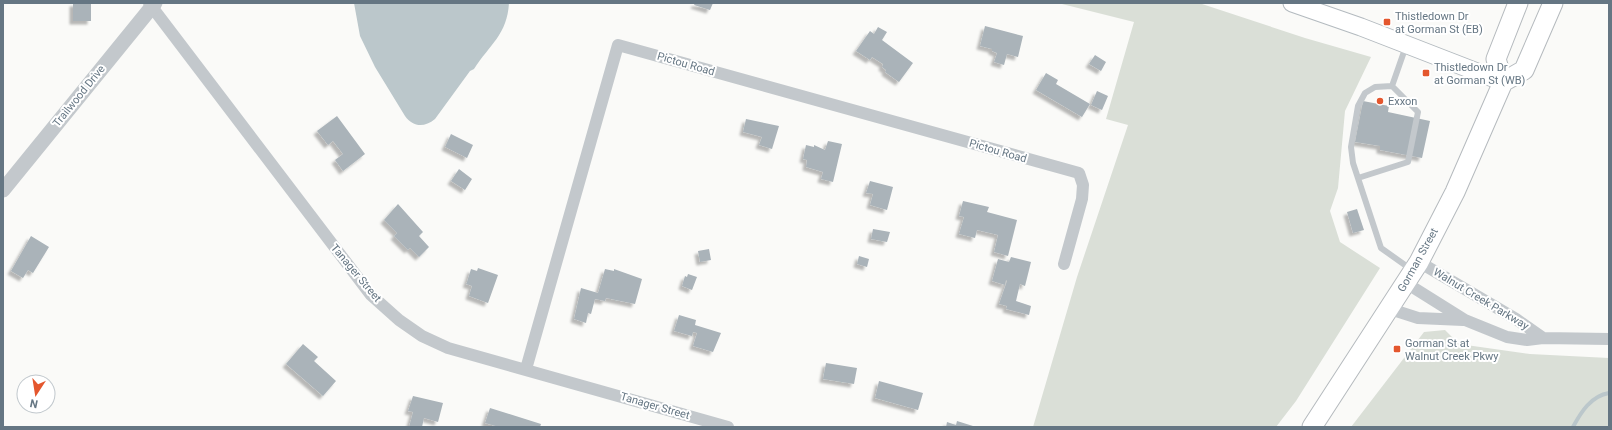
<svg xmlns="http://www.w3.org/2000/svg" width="1612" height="430" font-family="Roboto,sans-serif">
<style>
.green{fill:#dadfd7}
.water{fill:#bbc7cb}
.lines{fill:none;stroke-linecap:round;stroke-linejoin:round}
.stream{stroke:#bbc7cb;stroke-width:4}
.building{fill:#aab3b9;filter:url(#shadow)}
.secondary-casing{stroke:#b3babf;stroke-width:19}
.primary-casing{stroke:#b5babe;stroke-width:21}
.service{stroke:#c3c8cc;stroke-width:6}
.minor{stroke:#c3c8cc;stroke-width:12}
.tertiary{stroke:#c3c8cc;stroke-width:15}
.secondary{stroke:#fff;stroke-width:17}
.primary{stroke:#fff;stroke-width:19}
.poi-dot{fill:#e4572e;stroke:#fff;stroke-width:1.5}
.labels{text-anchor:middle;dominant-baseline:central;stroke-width:4;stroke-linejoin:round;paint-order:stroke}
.poi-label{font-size:11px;fill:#657683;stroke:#fff;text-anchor:start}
.street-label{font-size:11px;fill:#657683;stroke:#fff}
</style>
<defs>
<filter id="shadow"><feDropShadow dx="-3.5" dy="3.5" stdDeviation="1" flood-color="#0004"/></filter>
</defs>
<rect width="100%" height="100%" fill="#fafaf8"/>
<path class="green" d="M1058,3H1199L1305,38L1371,57L1345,111L1338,188L1330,211L1340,242L1380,268L1296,401L1276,427H1033L1077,277L1128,125L1106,119L1134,22Z
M1445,330L1459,344L1530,354L1609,358V427H1351L1424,332Z"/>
<path class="water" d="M354,3H509C507,35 490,44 474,69L470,71L435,119C424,128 413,127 405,116L375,67L360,36Z"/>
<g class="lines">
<path class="stream" d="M1573,427C1581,412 1591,396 1609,393"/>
</g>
<path class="building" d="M73,3H91V21H73Z
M695,3H713L710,10L694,5Z
M985,26L1023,36L1018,57L1007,54L1004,65L994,62L997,53L992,51V49L980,46Z
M878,27L887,32L882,40L913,63L899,82L885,72L886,70L882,67L883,64L872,57L870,60L856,51L870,31L874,34Z
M1095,55L1106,62L1101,71L1089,64Z
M1046,73L1058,80L1056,84L1090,104L1082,117L1036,90Z
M1097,91L1108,96L1102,110L1091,105Z
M1363,101L1389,106L1388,112L1430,121L1422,158L1380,150V146L1355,142Z
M337,116L365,154L343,171L335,160L343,154L333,141L328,145L317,131Z
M746,119L779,126L772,149L759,145L762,137L743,132Z
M451,134L473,145L467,158L445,147Z
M828,141L842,144L833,182L821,179L823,172L806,167L807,160L803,159L806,145L814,147V145L825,150Z
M459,169L472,179L465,190L451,181Z
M870,181L893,187L887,210L870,205L873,194L866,193Z
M963,201L989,207L987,212L1017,220L1008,256L994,252L998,235L977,230L975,238L959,234L964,217L959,216Z
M398,204L423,232L419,236L429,247L419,257L410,248L408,250L394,236L397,233L384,220Z
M1357,209L1364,230L1353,233L1347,212Z
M873,229L890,232L887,242L871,239Z
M31,236L49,247L33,273L28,270L23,278L11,271Z
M709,249L711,260L700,262L698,251Z
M859,256L869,259L867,267L857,264Z
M1011,257L1031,262L1025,286L1020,284L1016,301L1031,306L1029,315L1006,309L1007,306L999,304L1007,281L1006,280L1005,285L992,281L998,259L1009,262Z
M478,268L498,275L488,303L469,296L472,286L466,284L467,282L471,269L477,271Z
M605,269L614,271V269L642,279L635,304L606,298L605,301L595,299L591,314L588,313L586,323L574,319L581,288L598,293Z
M688,274L697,277L692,290L682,286L685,276L687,277Z
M679,315L696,320L695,325L721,333L713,352L693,346L697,333L693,332L692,336L674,331Z
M303,344L318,357L314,361L336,381L323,396L286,364Z
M826,363L857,368L854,384L823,379Z
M879,381L923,393L918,410L875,398Z
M413,396L443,403L438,422L424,418L422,427H409L413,412L408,411Z
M490,408L541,424L540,427H499L485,423Z
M957,421L973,426L972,427H946L947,422L956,425Z"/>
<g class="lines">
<defs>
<path id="secondary" d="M1292,3L1361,27L1503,82"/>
<path id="primary" d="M1503,82L1496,59L1518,3
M1312,427L1419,262L1455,192L1503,82L1524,70L1553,3"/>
</defs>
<use href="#secondary" class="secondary-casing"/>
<use href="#primary" class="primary-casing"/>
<path class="service" d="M1406,46L1392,86L1375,87L1365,93L1358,106L1351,147L1353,163L1381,248L1412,270
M1358,178L1408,162L1418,112L1392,86"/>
<path class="minor" d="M149,3L371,295L399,320L422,336L448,348L728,427
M1419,262L1516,319L1543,338
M1406,283L1465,320L1507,337L1527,340L1543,338L1609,339
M1390,309L1418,318L1463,320
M526,369L618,45L1079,173L1083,185L1082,199L1064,264"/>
<path class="tertiary" d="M3,190L155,3"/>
<use href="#secondary" class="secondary"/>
<use href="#primary" class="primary"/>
</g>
<g class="poi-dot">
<rect x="1383" y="18" width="8" height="8" rx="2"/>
<rect x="1422" y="69" width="8" height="8" rx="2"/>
<circle cx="1380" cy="101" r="4"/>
<rect x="1393" y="345" width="8" height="8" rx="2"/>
</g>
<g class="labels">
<g class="poi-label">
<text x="1395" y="16">Thistledown Dr<tspan x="1395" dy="13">at Gorman St (EB)</tspan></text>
<text x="1434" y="67">Thistledown Dr<tspan x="1434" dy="13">at Gorman St (WB)</tspan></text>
<text x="1388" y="101">Exxon</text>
<text x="1405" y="343">Gorman St at<tspan x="1405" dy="13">Walnut Creek Pkwy</tspan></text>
</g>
<g class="street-label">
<text transform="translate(686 64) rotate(16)">Pictou Road</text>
<text transform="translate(79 96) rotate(-51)">Trailwood Drive</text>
<text transform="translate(998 151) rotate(16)">Pictou Road</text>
<text transform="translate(1418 260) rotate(-61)">Gorman Street</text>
<text transform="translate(356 273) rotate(50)">Tanager Street</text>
<text transform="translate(1481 299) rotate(31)">Walnut Creek Parkway</text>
<text transform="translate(655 406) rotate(16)">Tanager Street</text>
</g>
</g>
<rect width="1612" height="430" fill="none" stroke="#657683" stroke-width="8"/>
<g transform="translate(36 394) rotate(192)"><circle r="19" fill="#ffffff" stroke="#c1c8cd"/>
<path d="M0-3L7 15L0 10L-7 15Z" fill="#e4572e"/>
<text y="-6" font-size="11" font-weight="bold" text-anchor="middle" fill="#657683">N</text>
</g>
</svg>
